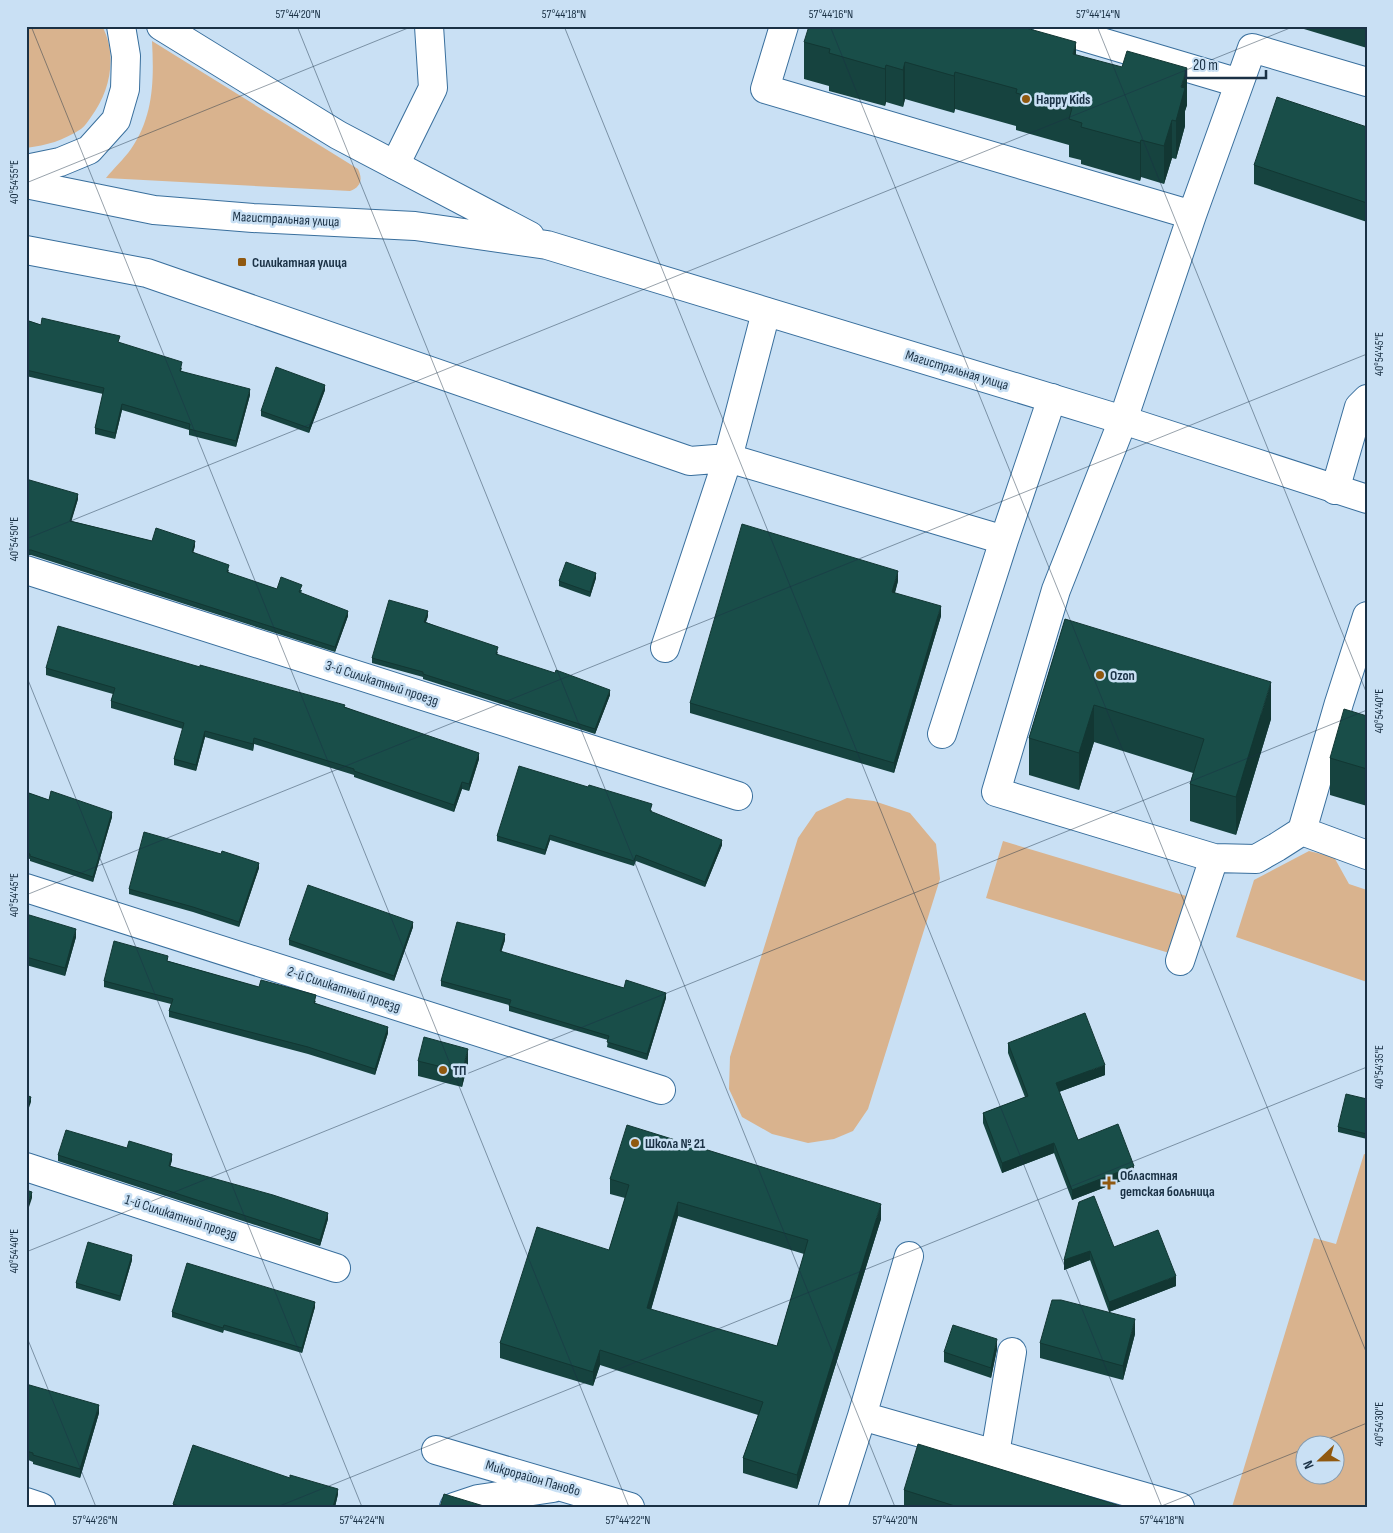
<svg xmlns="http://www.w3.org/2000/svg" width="1393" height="1533" font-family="'Sofia Sans Condensed',sans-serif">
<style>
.green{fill:#d9b38e;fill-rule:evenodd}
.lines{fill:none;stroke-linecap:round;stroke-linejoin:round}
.minor-casing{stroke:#396f9d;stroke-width:30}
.highway-casing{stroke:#396f9d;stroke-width:30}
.minor{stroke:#fff;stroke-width:28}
.highway{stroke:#fff;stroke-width:28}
.wall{fill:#16433f;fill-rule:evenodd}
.shaded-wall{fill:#123733}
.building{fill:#194e49;stroke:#123733;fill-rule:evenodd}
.ticks{fill:none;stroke:#1a3145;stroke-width:1;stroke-opacity:0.45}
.poi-dot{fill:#905910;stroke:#c9e0f4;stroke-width:2}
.labels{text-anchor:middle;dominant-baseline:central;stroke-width:5;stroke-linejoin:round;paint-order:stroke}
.poi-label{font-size:14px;font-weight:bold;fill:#1a3145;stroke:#c9e0f4;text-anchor:start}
.street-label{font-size:14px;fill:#1a3145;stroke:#c9e0f4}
.neatline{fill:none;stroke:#1a3145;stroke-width:2}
.ticks-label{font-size:12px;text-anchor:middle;fill:#1a3145}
</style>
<rect width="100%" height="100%" fill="#c9e0f4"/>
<path class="green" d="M26,26H102C118,55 110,92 91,117C88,121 85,126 81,129C62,141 48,145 26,148Z
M152,41L358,169C363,179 361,187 350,191L106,178C114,168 124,159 131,149C154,116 154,79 152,41Z
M847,798L874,801L910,813L936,844L940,879L868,1109L853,1131L834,1139L808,1143L772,1134L742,1117L729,1089L730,1057L798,838L816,812Z
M1003,841L1193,898L1176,955L986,898Z
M1309,851L1334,857L1349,884L1367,890V982L1236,937L1254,880Z
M1364,1154L1367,1155L1366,1507H1232L1314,1238L1336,1244ZM1306,1446H1336V1476H1306Z"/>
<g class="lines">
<defs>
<path id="minor" d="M784,26L765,89L1192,215
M1047,26L1239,83
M395,165L433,88L429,26
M26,250L147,273L690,461L728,458L1004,540
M1335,490L1359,407L1367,399
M26,570L738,796
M665,648L728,458L766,312
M942,734L1004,540L1052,398
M1302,831L1339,703L1367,616
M1214,858L1256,859L1277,847L1302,831L1367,855
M26,888L661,1090
M1180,961L1214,858L996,792L1056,590L1123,420L1192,215L1252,48L1367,82
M26,1167L336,1268
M862,1416L909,1256
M436,1450L630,1507
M995,1454L1012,1352
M26,1502L41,1507
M454,1507L478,1499L553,1488
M833,1507L862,1416L1180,1507"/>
<path id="highway" d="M161,26L338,135L530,236
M26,169L60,162L89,150L116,120L125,89L126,56L121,26
M26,184L154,210L253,218L415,226L547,245L1123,420L1367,499"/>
</defs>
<use href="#minor" class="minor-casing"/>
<use href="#highway" class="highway-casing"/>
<use href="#minor" class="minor"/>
<use href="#highway" class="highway"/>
</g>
<path class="wall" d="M1294,26H1367V48Z
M804,42L1076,55L1187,105L1185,111V126L1176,159L1172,158L1164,184L1141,177L1140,181L1081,164V160L1069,157V145L1016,130V126L955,109L954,113L905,99L903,107L886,102L885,106L829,91V86L804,79Z
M1367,127V222L1254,184V165Z
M26,320L41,325L120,343L182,368L181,371L250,395L236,447L189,435V430L122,410L115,439L95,434V428L103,394L26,376Z
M325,390L309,433L261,416V411Z
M26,479L78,499L71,521L152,541L195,546L193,552L229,570L228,573L277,589L302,590L301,593L348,616L335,652L31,555H26Z
M596,578L590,597L559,586V581Z
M898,581L895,593L941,616L894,773L690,713V703Z
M428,616L426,622L498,652L497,655L610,695L595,734L423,679V677L372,663V658Z
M1065,619L1271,719L1236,835L1190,821V784L1193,773L1094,742L1079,790L1029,775V738Z
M200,667L345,707L479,759L469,791L462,789L454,812L354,777V775L254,744L253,751L205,737L196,771L174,765V759L183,729L111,708V701L113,694L46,675V668Z
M1367,716V806L1330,795V758Z
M26,792L49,800L112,817L93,882L30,861V859L26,858Z
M652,810L651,812L722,845L705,887L636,861L634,866L550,840L545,855L497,841V836Z
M259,868L239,927L193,912L129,894V889Z
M26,914L76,937L65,976L26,965Z
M413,927L394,981L289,945V940Z
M505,940L501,952L624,988L666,998L647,1060L607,1047L608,1040L509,1011V1005L441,986V981Z
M168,961L259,987L316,1001L315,1003L388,1033L375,1075L308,1054L169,1017V1011L171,1004L104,987V981Z
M1008,1043L1105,1075L1059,1092L1078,1140L1134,1176L1072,1200L1054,1153L1002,1173L983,1123V1113L1025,1097L1008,1053Z
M418,1061L468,1063L462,1087L418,1076Z
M1367,1099V1139L1338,1132V1127Z
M127,1148L172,1160L170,1166L328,1219L320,1246L58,1161V1155Z
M610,1179L881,1219L797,1489L743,1473V1458L758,1415L600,1365L593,1386L500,1358V1343L609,1250L625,1198L610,1194ZM678,1216L804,1254L777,1346L651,1310Z
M1079,1202L1114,1247L1176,1286L1109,1312L1090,1260L1064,1270Z
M132,1260L120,1301L76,1288V1283Z
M315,1307L302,1353L224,1330L223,1333L172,1317V1312Z
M1135,1334L1123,1380L1040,1358V1343Z
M997,1349L991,1378L944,1362V1352Z
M26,1384L99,1413L80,1478L33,1464V1462L26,1459Z
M290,1478L338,1494L335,1507H173V1504Z
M904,1490L1124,1507H904Z"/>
<path class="shaded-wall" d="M1076,42V79L1073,54Z
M905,62V99L903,107V70Z
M886,65V102L885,106V69Z
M1187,68V105L1185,111V126L1176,159V121L1181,87Z
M955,72V109L954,113V76Z
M1172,120V158L1164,184V146Z
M1141,140V177L1140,181V143Z
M325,385V390L309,433V428Z
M250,389V395L236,447V441Z
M122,404V410L115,439V433Z
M78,494V499L70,526V521Z
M195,541V546L192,557V552Z
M898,571V581L892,602V592Z
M596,573V578L590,597V592Z
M941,606V616L894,773V763Z
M348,611V616L335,652V647Z
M428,611V616L424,627V622Z
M1271,682V719L1236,835V797Z
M610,690V695L595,734V729Z
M1094,705V742L1079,790V753Z
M205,731V737L196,771V765Z
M254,738V744L253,751V744Z
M479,753V759L469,791V784Z
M462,782V789L454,812V805Z
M112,812V817L93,882V877Z
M550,835V840L545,855V850Z
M722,840V845L705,887V882Z
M259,863V868L239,927V922Z
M413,922V927L394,981V976Z
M76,929V937L65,976V968Z
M505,934V940L500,956V951Z
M666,993V998L647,1060V1054Z
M388,1027V1033L375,1075V1069Z
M468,1049V1063L462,1087V1072Z
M1105,1065V1075L1056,1093V1083Z
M31,1097V1102L26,1116V1111Z
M1054,1143V1153L1002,1173V1163Z
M172,1154V1160L169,1172V1166Z
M1134,1166V1176L1072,1200V1190Z
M32,1192V1198L26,1216V1210Z
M678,1202V1216L647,1323V1308Z
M881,1204V1219L797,1489V1475Z
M328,1213V1219L320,1246V1240Z
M1090,1251V1260L1064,1270V1260Z
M132,1255V1260L120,1301V1296Z
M1176,1276V1286L1109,1312V1302Z
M315,1302V1307L302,1353V1348Z
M1135,1319V1334L1123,1380V1366Z
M997,1339V1349L991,1378V1368Z
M600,1350V1365L593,1386V1372Z
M99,1405V1413L80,1478V1469Z
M338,1489V1494L335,1507H333Z"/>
<path class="building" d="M809,26H1019L1076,42L1073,54L1122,67L1127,51L1187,68L1181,87L1185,88L1176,121L1172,120L1164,146L1141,140L1140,143L1081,127L1082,123L1069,119L1072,108L1016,93L1017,89L955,72L954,76L905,62L903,70L886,65L885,69L829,53L830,49L804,42Z
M1277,97L1367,127V203L1254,165Z
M42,318L120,336L118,342L182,362L180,371L250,389L236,441L189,429L190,424L122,404L115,433L95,428L104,388L26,370V320L41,325Z
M276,367L325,385L309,428L261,411Z
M26,479L78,494L70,521L152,541L156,528L195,541L192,552L229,565L227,572L277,589L281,577L302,585L299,592L348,611L335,647L31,550H26Z
M742,524L898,571L892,592L941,606L894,763L690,703Z
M566,562L596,573L590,592L559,581Z
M389,600L428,611L424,622L498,647L496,654L555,673L556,670L610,690L595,729L423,674V672L372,658Z
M1065,619L1271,682L1236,797L1190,784L1204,739L1094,705L1079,753L1029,738Z
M58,626L200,667V665L345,705L344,707L479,753L469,784L462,782L454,805L354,771V769L254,738L253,744L205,731L196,765L174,759L184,723L111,701L115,688L46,668Z
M1344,709L1367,716V769L1330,758Z
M519,766L588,787L589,785L652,804L650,811L722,840L705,882L636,855L634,861L550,835L545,850L497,836Z
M51,791L112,812L93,877L30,856V854L26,853V792L49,800Z
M144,832L221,854L222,851L259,863L239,922L193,907L129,889Z
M308,885L413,922L394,976L289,940Z
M26,914L76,929L65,968L26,957Z
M457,922L505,934L500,951L624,988L626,980L666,993L647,1054L607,1042L609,1036L509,1006L511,1000L441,981Z
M114,941L168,956L167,961L259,987L261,980L316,995L314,1003L388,1027L375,1069L308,1047L169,1011L173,999L104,981Z
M1085,1013L1105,1065L1056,1083L1078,1140L1118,1124L1134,1166L1072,1190L1054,1143L1002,1163L983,1113L1028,1096L1008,1043Z
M424,1037L468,1049L462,1072L418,1061Z
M1346,1094L1367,1099V1134L1338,1127Z
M26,1095L31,1097L26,1111Z
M627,1125L881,1204L797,1475L743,1458L763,1402L600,1350L593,1372L500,1343L537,1227L609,1250L629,1185L610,1179ZM678,1202L808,1240L777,1346L647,1308Z
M66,1130L127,1148L129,1141L172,1154L169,1166L273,1195L328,1213L320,1240L58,1155Z
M26,1190L32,1192L26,1210Z
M1094,1196L1114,1247L1158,1230L1176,1276L1109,1302L1090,1251L1064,1260L1079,1202Z
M88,1242L132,1255L120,1296L76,1283Z
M187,1263L315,1302L302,1348L224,1325L223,1328L172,1312Z
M1052,1300H1061L1135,1319L1123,1366L1040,1343Z
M953,1325L997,1339L991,1368L944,1352Z
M26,1384L99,1405L80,1469L33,1455V1453L26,1451Z
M918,1444L1124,1507H958L904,1490Z
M193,1445L290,1478V1475L338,1489L333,1507H181L173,1504Z
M444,1494L487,1507H440Z"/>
<path class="ticks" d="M31,26L629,1507M297,26L895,1507M564,26L1162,1507M830,26L1367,1354M1097,26L1367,694M1364,26L1367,34M26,183L413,26M26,539L1295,26M26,675L362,1507M26,895L1367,354M26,1252L1367,710M26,1335L96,1507M1311,1446L1367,1423M277,1507L1367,1067M1159,1507L1306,1448"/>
<g class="poi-dot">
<circle cx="1026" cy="99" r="5"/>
<rect x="237" y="257" width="10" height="10" rx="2.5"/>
<circle cx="1100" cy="675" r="5"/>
<circle cx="443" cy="1070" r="5"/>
<circle cx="635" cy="1143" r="5"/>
<path d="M1106.5 1175.5h5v5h5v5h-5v5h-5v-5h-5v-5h5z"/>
</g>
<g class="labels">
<g class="poi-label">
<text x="1036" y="99">Happy Kids</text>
<text x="252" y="262">Силикатная улица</text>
<text x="1110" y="675">Ozon</text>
<text x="453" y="1070">ТП</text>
<text x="645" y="1143">Школа № 21</text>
<text x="1120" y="1175">Областная<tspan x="1120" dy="16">детская больница</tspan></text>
</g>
<g class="street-label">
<text transform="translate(286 219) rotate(3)">Магистральная улица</text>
<text transform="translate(957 370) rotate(17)">Магистральная улица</text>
<text transform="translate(382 683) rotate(18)">3-й Силикатный проезд</text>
<text transform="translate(344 989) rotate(18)">2-й Силикатный проезд</text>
<text transform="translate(181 1217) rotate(18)">1-й Силикатный проезд</text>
<text transform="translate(533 1478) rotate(16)">Микрорайон Паново</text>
</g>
</g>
<rect width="1393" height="1533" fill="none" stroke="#c9e0f4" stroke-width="55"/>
<g transform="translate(1320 1460) rotate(248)"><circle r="24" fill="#c9e0f4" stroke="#839aae"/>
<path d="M0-4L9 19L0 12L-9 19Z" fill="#905910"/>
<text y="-8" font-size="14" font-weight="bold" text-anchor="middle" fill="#1a3145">N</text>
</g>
<path d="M1186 70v8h80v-8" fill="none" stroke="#1a3145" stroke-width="2.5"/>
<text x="1193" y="70" font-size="15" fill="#1a3145" stroke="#c9e0f4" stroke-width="4" paint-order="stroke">20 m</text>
<rect x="28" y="28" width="1338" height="1478" class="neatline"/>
<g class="ticks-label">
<text x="298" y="18">57°44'20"N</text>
<text x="564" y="18">57°44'18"N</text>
<text x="831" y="18">57°44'16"N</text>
<text x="1098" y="18">57°44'14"N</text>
<text transform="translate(14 182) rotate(-90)" y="4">40°54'55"E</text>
<text transform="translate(1379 354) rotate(-90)" y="4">40°54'45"E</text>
<text transform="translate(14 539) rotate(-90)" y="4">40°54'50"E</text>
<text transform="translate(1379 711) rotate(-90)" y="4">40°54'40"E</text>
<text transform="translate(14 895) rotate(-90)" y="4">40°54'45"E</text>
<text transform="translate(1379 1067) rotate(-90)" y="4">40°54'35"E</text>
<text transform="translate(14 1251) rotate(-90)" y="4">40°54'40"E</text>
<text transform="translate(1379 1424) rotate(-90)" y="4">40°54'30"E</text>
<text x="95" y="1524">57°44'26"N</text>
<text x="362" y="1524">57°44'24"N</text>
<text x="628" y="1524">57°44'22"N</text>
<text x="895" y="1524">57°44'20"N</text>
<text x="1162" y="1524">57°44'18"N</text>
</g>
</svg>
